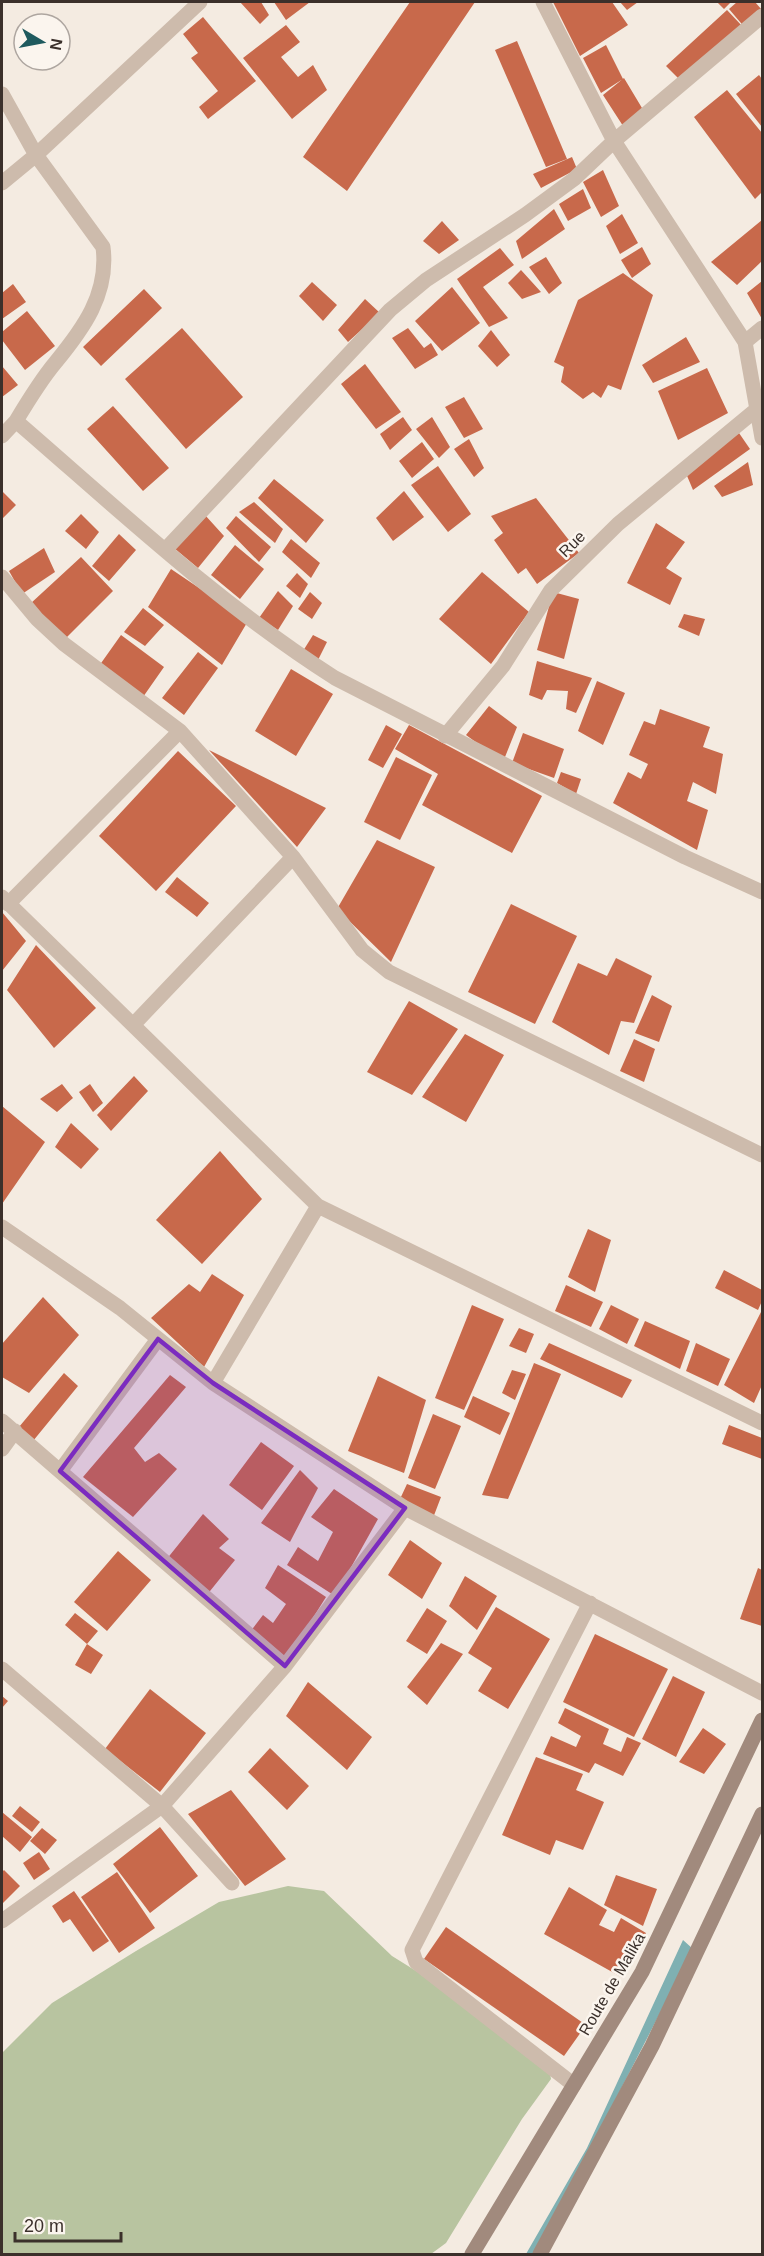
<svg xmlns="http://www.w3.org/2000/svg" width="764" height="2256" font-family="Arial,sans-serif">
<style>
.green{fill:#b8c4a0}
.water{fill:#7fb0b2}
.building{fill:#c8694b}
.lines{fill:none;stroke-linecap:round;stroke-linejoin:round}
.street{stroke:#cdbbac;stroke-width:15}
.secondary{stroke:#a18a7d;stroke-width:15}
.marked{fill:#7b2cbf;fill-opacity:0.2;stroke:#7b2cbf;stroke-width:4.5;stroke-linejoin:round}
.labels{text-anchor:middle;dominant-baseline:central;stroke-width:5;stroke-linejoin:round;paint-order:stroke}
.street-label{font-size:16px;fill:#3b302b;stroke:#fbf5ee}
</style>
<rect width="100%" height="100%" fill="#f4ebe1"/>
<path class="green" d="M288,1886L324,1891L392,1956L458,1997L550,2073L551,2079L522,2119L446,2243L431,2254H2V2053L52,2003L136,1951L219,1902Z"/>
<path class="water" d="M683,1940L693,1949L536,2254H526L587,2148Z"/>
<path class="building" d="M240,2H261L269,15L260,24Z
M274,2H310L286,20Z
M410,2H475L347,191L303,157Z
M553,2H612L628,25L580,56Z
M620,2H638L627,10Z
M717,2H731L724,9Z
M737,2H755L762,10L746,29L729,9Z
M727,10L743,27L683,83L666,66Z
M203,17L256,81L208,119L199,107L218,91L191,58L198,53L183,34Z
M286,25L300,42L281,57L298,77L313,65L327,90L292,119L243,58Z
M517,41L567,159L546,167L495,50Z
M606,45L623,79L601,93L583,58Z
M759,75L762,79V127L736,94Z
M624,78L645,113L625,129L603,95Z
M727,90L762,133V192L755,199L694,117Z
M572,157L577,169L541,188L533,174Z
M603,170L619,206L601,217L583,182Z
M583,189L591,208L568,221L559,204Z
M554,209L565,229L522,259L516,241Z
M622,214L638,243L620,254L606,226Z
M762,220V261L737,285L711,262Z
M442,221L459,240L439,254L423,241Z
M642,247L651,264L632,278L621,260Z
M500,248L514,265L483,287L508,318L489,327L457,279Z
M546,257L562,283L549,294L529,267Z
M521,270L541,292L522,299L508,283Z
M623,273L653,295L621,390L608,385L601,398L593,392L583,399L561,382L564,367L554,362L578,300Z
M762,281V319L747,293Z
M312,282L337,305L323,321L299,296Z
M13,284L26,302L2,319V293Z
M452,287L480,323L442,351L415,321Z
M144,289L162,308L101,366L83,347Z
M365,299L380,313L348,342L338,330Z
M27,311L55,346L25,370L2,340V332Z
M182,328L243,397L186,449L125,379Z
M408,328L424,348L431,343L438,355L415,369L392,338Z
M491,330L510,355L497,367L478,346Z
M686,337L700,362L653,383L642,365Z
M365,364L401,412L376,429L341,384Z
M2,366L18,385L2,397Z
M707,368L728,413L678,440L658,391Z
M464,397L483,429L464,438L445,407Z
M113,406L169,468L143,491L87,429Z
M403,417L412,430L390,450L380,434Z
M432,417L450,447L439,458L416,429Z
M739,433L750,449L693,490L685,471Z
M469,439L484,468L474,477L454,449Z
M422,442L434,459L412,478L399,461Z
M748,462L753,485L722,497L714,486Z
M438,466L471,514L448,532L411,485Z
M274,479L324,520L306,543L258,498Z
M2,491L16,505L2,519Z
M404,491L424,517L393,541L376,518Z
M536,498L579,553L537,584L526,568L518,574L494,540L503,533L491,516Z
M254,502L283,529L275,543L239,512Z
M81,514L99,532L86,549L65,531Z
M205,515L224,536L198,568L174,548Z
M236,516L271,547L259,562L226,528Z
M656,523L685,542L666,568L682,578L670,605L627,583Z
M119,534L136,550L109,581L92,566Z
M291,539L320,563L311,578L282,552Z
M235,545L264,569L240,599L211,575Z
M44,548L55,572L22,594L9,571Z
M81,557L113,591L64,640L30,604Z
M171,569L248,621L222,665L148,607Z
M482,572L529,612L491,664L439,619Z
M297,573L308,584L300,598L286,586Z
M278,591L293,606L278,630L259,618Z
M310,592L322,603L312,619L298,609Z
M553,592L579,599L564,659L537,650Z
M143,608L164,625L145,646L124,632Z
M684,614L705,619L699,636L678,627Z
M121,635L164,667L143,697L99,666Z
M313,635L327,642L318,660L303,651Z
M198,652L218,668L184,715L162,698Z
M537,661L592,678L576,713L566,709L568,691L547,690L542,700L529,695Z
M291,669L333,694L296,756L255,731Z
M597,681L625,693L603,745L578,731Z
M489,706L517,727L503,762L466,735Z
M660,709L710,727L703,747L723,754L716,794L693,782L687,801L708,810L697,850L613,803L628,772L641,779L648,764L629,755L644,721L655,725Z
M386,725L402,734L383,768L368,760Z
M409,725L542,796L512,853L422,805L438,774L395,749Z
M523,733L564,749L554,778L512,763Z
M209,750L326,808L297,847Z
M178,751L236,806L156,891L99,836Z
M396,757L432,775L400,840L364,822Z
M561,772L581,779L576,794L557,783Z
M377,840L435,867L391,962L337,909Z
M177,877L209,903L197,917L165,892Z
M511,904L577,936L535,1024L468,992Z
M2,912L26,941L2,971Z
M36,945L96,1008L54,1048L7,990Z
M616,958L652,976L634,1023L621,1021L609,1055L552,1022L578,963L607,976Z
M652,995L672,1006L659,1042L635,1033Z
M409,1001L458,1029L412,1095L367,1072Z
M465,1034L504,1055L466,1122L422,1097Z
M634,1039L655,1049L644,1082L620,1071Z
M134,1076L148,1091L111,1131L97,1115Z
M62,1084L73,1098L57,1112L40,1099Z
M90,1084L103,1103L93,1112L79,1092Z
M2,1106L45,1142L2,1204Z
M71,1123L99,1149L81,1169L55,1147Z
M220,1151L262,1199L202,1264L156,1220Z
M588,1229L611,1240L595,1292L568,1277Z
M724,1270L762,1290V1301L758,1310L715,1288Z
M212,1274L244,1295L204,1367L151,1318L189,1284L200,1292Z
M566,1285L603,1302L591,1327L555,1311Z
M43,1297L79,1335L29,1393L2,1377V1344Z
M472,1305L504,1319L464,1410L435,1398Z
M611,1305L639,1319L627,1344L599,1329Z
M762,1310V1385L754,1403L724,1385Z
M645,1321L690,1341L680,1369L634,1346Z
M519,1328L534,1334L526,1353L509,1346Z
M549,1343L632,1380L622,1398L540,1359Z
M696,1343L730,1359L718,1386L686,1371Z
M534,1363L561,1374L508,1499L482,1495Z
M512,1370L526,1374L515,1400L502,1393Z
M64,1373L78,1386L33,1441L19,1427Z
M170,1375L186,1387L134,1448L145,1462L159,1453L177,1469L133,1517L83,1477Z
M378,1376L426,1400L404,1473L348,1451Z
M473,1396L510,1413L500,1435L464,1417Z
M433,1414L461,1426L435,1489L408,1478Z
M729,1425L762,1438V1459L722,1444Z
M261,1442L294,1466L262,1510L229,1485Z
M300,1470L318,1488L290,1542L261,1523Z
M407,1484L441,1497L433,1518L400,1499Z
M334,1489L378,1519L335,1596L287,1565L298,1547L318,1561L333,1532L311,1517Z
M203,1514L229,1539L219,1548L235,1560L206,1596L166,1560Z
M410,1540L442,1563L422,1599L388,1575Z
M118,1551L151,1580L107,1631L74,1602Z
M278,1565L326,1597L286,1661L250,1632L263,1615L273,1623L286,1604L265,1588Z
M758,1568L762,1570V1626L740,1619Z
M465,1576L497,1596L477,1630L449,1606Z
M496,1607L550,1639L508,1709L478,1691L492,1668L468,1653Z
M427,1608L447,1621L427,1654L406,1641Z
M75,1613L98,1631L87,1644L65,1625Z
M595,1634L668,1669L634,1737L563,1702Z
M441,1643L463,1654L427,1705L407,1687Z
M87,1644L103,1655L91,1674L75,1665Z
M673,1676L705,1692L676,1757L642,1739Z
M308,1682L372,1737L347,1770L286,1716Z
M150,1689L206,1733L160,1792L105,1749Z
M2,1696L8,1701L2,1708Z
M565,1708L609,1729L603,1744L621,1752L627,1737L641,1743L623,1776L595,1763L589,1773L543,1754L551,1736L576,1747L581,1736L558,1723Z
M703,1728L726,1744L704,1774L679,1762Z
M270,1748L309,1786L287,1810L248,1772Z
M536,1757L583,1774L576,1790L604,1802L583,1850L556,1840L550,1855L502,1835Z
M231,1790L286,1859L245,1886L188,1814Z
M20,1806L40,1822L32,1832L12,1816Z
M2,1812L32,1837L20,1852L2,1836Z
M160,1827L198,1876L150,1913L113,1864Z
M42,1828L57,1840L45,1854L30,1841Z
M39,1852L50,1869L34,1880L23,1863Z
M4,1870L20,1886L2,1904V1872Z
M117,1872L155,1928L119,1953L81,1897Z
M616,1875L657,1889L643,1926L604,1905Z
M569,1887L607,1910L599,1925L614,1932L621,1918L646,1933L623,1978L544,1934Z
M74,1891L109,1941L93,1952L70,1919L63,1923L52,1906Z
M446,1927L586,2025L564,2056L424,1959Z"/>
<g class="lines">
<path class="street" d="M543,2L614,141L745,342L762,438
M2,94L36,155L103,247C109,294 83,329 55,363C40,381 28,401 16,421L2,436
M2,183L36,155L200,2
M745,342L762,328
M16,421C119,510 220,605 335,678L685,857L762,892
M165,550L390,310L426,280L525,215L574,179L614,141L762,16
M2,577L37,619L64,644L180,731L293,857L362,950L389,972L762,1155
M445,736L503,666L551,590L618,524L757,409
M2,897L318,1206L762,1423
M8,904L180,731
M133,1025L293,857
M2,1227L120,1308L213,1383L405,1508L762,1693
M213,1383L318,1206
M2,1421L285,1666
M2,1449L15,1431
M60,1471L158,1339
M2,1669L162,1806L232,1883
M2,1921L162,1806L285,1666L405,1508
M574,2085L416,1962L412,1950L590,1603"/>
<path class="secondary" d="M472,2254L642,1972L762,1720
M540,2254L652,2046L762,1814"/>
</g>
<path class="marked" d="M158,1339L213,1383L405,1508L285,1666L60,1471Z"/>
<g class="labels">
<g class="street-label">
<text transform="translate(572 544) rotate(-45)">Rue</text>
<text transform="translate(612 1984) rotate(-60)">Route de Malika</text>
</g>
</g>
<rect width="764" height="2256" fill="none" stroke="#3b302b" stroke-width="6"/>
<g transform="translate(42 42) rotate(100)"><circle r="28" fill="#fbf5ee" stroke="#aea6a0" stroke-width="1.5"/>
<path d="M0-4.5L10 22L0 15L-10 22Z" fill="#1f5a5e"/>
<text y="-9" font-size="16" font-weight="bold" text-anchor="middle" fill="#3b302b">N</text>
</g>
<path d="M15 2232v9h106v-9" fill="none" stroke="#3b302b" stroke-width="3"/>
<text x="24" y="2232" font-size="18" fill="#3b302b" stroke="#fbf5ee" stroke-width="4.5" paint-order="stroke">20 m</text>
</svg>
